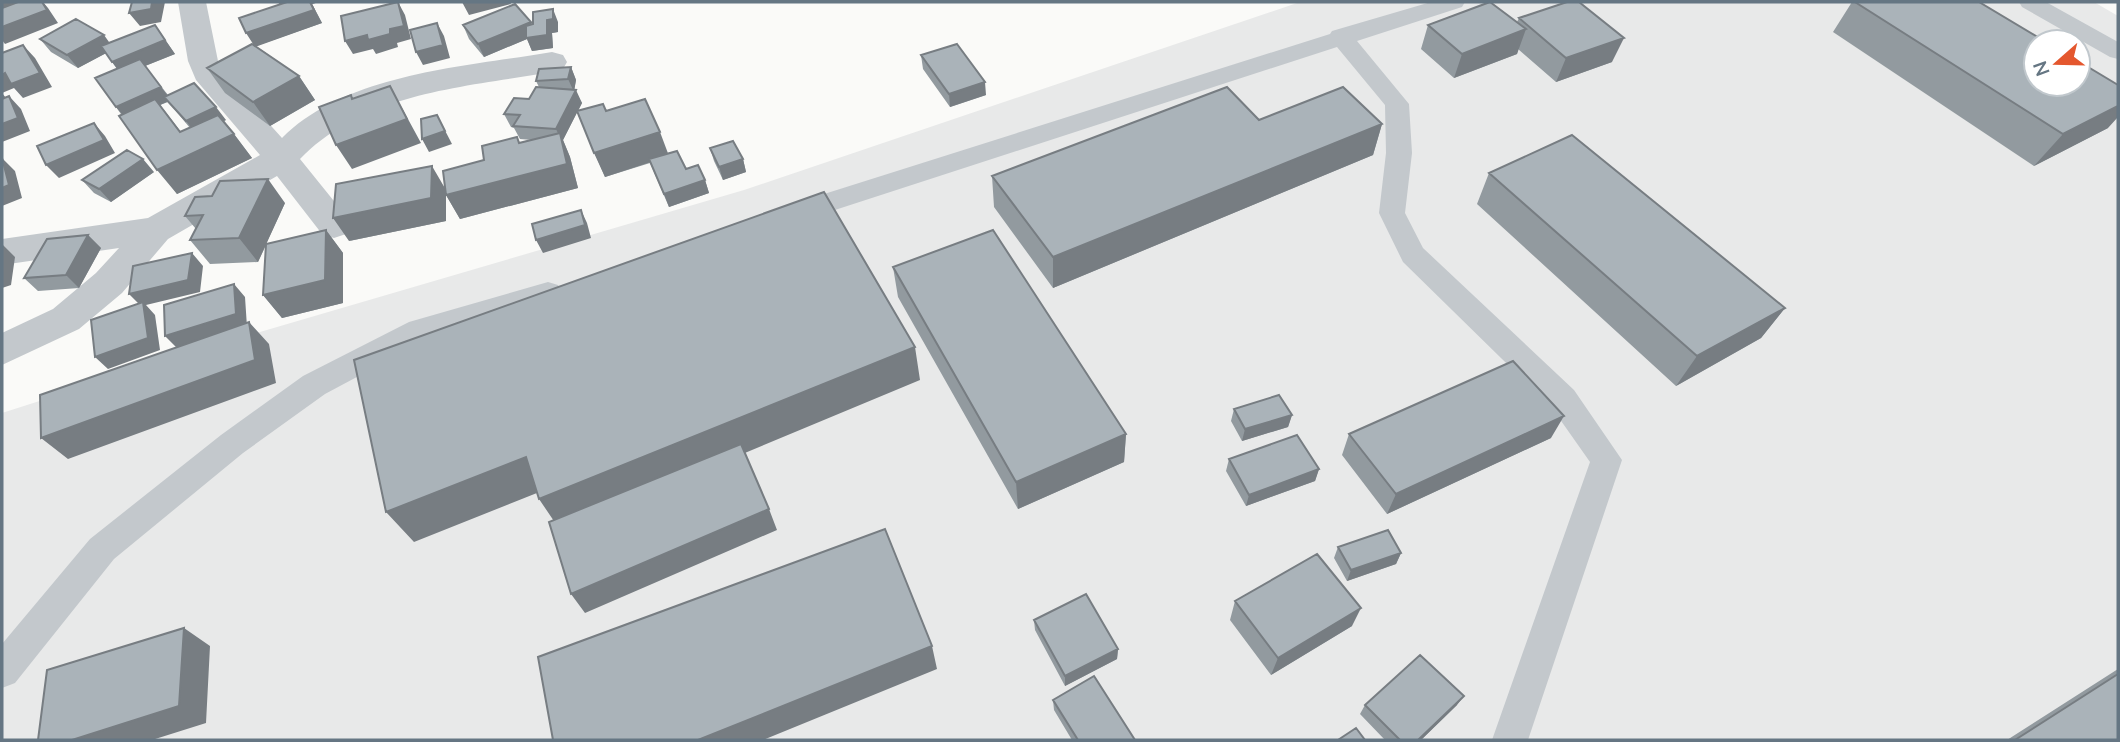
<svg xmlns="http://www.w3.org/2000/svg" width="2120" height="742" font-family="'Nunito Sans',sans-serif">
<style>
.built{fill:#e8e9e9;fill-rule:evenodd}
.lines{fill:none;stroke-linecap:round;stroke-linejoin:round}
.lane{fill:#c3c8cc;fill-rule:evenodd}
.street{fill:#c3c8cc;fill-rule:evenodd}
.wall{fill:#929a9f;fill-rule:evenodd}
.shaded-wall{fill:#777d82}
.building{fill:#aab3b9;stroke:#777d82;stroke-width:2}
</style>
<rect width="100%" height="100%" fill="#fafaf8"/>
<path class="built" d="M1300,2H2094L2118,16V740H2V413L199,350L744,190ZM2036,42H2078V84H2036Z"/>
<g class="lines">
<path class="lane" d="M1431,2H1465L1462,7L1357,41L1409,104L1412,153L1405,213L1423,248L1574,390L1622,460L1528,740H1492L1590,462L1552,408L1403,262L1379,213L1386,153L1385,105L1337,47L801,221L792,224L783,221L779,214L783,207L1330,34L1332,31Z
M2019,2H2046L2118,42V59L2110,57L2022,7Z
M548,282L558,285L562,293L558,301L428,339L325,394L243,453L114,559L15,683L2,688V644L90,539L221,435L303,376L409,322Z"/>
<path class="street" d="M178,2H206L218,61L225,75L282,138C347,73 465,67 552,52L563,55L567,62L563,69L552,72C465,87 365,92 300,159L346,216L351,225L346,234L334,238L322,234L277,176L168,239L122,293L79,329L2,365V333L53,309L96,273L119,248L2,265V239L148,218L260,155L196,80L188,61Z"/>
</g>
<path class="wall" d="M278,2H319L312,4L322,23L256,46L299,76L315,100L270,126L225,93L207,68L253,45L280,4Z
M1852,2H1979L2108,128L2034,166L1833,32Z
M1519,18L1612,62L1556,82L1518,49L1517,54L1454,78L1421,49L1428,25L1517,22Z
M531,22L532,25L558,22V32L552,33L553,48L532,51L527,39L484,57L469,39L463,25Z
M155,25L175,54L145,66L168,95L226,120L224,121L252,158L177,194L116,107L117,69L106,53L78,68L51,52L40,39L109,43ZM168,102L175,110L190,128L181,132L160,105Z
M921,55L986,95L950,107L923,69Z
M571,67L576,80L574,90L582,103L578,111H606L667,154L686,169L705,180L709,193L669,207L650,163L605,177L577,112L563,140L570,157L578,188L460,219L446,195V221L349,241L445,188L484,160L520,143L532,140L520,139L514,128L511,127L504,114L529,99L539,87L536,81Z
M1259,120L1382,124L1373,155L1053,288L994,207L992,176Z
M710,148L743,159L746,172L723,180L714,161Z
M154,172L111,202L94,193L82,180Z
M1489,173L1785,308L1761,338L1676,386L1477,204Z
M285,203L266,244L326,230L343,253V303L282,318L263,295L266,245L258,262L210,264L190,240L196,229L185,216Z
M88,235L101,248L79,288L38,291L24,278Z
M893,267L1126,434L1124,462L1018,509L898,297Z
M1234,409L1292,415L1288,427L1242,441L1231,421Z
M1349,434L1551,438L1387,514L1342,455Z
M1229,459L1319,469L1315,481L1246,506L1226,471Z
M1338,547L1401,553L1396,564L1347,581L1334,558Z
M1235,601L1352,626L1271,675L1230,620Z
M1034,620L1118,649L1117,659L1065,686L1035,630Z
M2118,669V740H2007Z
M1053,700L1135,740H1072L1054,710Z
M1365,705H1457L1421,740H1385L1360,714Z"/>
<path class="shaded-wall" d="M2,2H28L2,20Z
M42,2H43L48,8L58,23L5,44L2,40V27Z
M152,2H165L161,22L140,26L129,13Z
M278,2H319L312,4L322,23L255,47L246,33L284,10Z
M398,2L405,15L411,39L397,43L398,47L376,54L373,49L353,54L345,41L390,29Z
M462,2H510L511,4L469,15Z
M553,9L558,22V32L552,33L553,48L532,51L527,39L484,57L478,44L531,22L536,35Z
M437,23L444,36L450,58L423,65L416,52Z
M155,25L175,54L145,66L171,100L160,105L196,152L234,134L252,158L177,194L157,170L127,120L116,107L122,75L112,62Z
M1526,29L1517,54L1454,78L1462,54Z
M104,35L114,49L78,68L67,55Z
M1624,38L1612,62L1556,82L1566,58Z
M23,45L35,58L52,87L23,98L14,88L2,93L10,103L2,107V75Z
M571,67L576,80L574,92L568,79Z
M299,76L315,100L270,126L253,102Z
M985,82L986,95L950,107L949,94Z
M390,86L421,143L352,169L336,145Z
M576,90L582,103L563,140L570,157L578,188L460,219L446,195V221L349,241L333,218L432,166L446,190L562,142L556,129Z
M9,96L21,109L30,131L2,142V124Z
M2118,106V117L2108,128L2034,166L2063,134Z
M216,107L226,120L196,134L186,121Z
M437,115L452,144L429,152L422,139Z
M94,123L105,136L115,153L59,178L46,165Z
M1382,124L1373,155L1053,288V257Z
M660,132L669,156L605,177L594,153Z
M2,158L15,171L22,198L2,206Z
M143,159L154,172L111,202L99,189Z
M743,159L746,172L723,180L719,167Z
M268,179L285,203L258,262L239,238Z
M705,180L709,193L669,207L664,194Z
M581,210L587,223L591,238L543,253L536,240Z
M326,230L343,253V303L282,318L263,295Z
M88,235L101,248L79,288L66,275Z
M2,244L15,257L11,285L2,288Z
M192,253L203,266L200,292L146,305L155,315L160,350L108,369L95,357L141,306L129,294Z
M234,284L245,297L247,327L177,348L165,336Z
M1785,308L1761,338L1676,386L1697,356Z
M249,322L269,344L276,383L68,459L41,438Z
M915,347L920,380L560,530L539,499Z
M1292,415L1288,427L1242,441L1245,429Z
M1564,416L1551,438L1387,514L1396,494Z
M1126,434L1124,462L1018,509L1016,482Z
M526,457L547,489L414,542L386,512Z
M1319,469L1315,481L1246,506L1249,495Z
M769,509L777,530L585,613L571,594Z
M1401,553L1396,564L1347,581L1351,570Z
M1361,608L1352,626L1271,675L1278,658Z
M184,628L210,646L206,723L152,740H72Z
M932,646L937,669L763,740H698Z
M1118,649L1117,659L1065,686V676Z
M1464,696L1457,705L1421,740H1418Z"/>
<path class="building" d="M18,2H42L47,10L2,27V8Z
M132,2H152L151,9L129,13Z
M287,2H310L314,10L246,33L239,18Z
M398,2L404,26L390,29V34L368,40L367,35L345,41L341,16Z
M1490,2L1526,29L1462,54L1428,25Z
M1567,2H1579L1624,38L1566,58L1519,18Z
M1855,2H1979L2046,42H2036V84H2078V61L2118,85V106L2063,134Z
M515,4L531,22L478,44L463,25Z
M553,9V19L547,20V35L526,38V26L533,24V12Z
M76,19L104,35L67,55L40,39Z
M437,23L443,45L416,52L410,30Z
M155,25L165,40L112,62L101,46Z
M252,44L299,76L253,102L207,68Z
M957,44L985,82L949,94L921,55Z
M23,45L40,73L11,84L5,73L2,75V53Z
M140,59L161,87L116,107L95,78Z
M571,67L568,79L536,81L539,69Z
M194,83L216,107L186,121L164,97Z
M390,86L407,119L336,145L319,107L351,95L352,99Z
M536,87L576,90L556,129L513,126L520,115L504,114L514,98L529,99Z
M1227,87L1259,120L1343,87L1382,124L1053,257L992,176Z
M9,96L18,118L2,124V99Z
M155,99L180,132L218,115L234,134L157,170L119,116Z
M645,99L660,132L594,153L577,111L603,104L606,111Z
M437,115L445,131L422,139L421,119Z
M94,123L104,140L46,165L37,146Z
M560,133L567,164L446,195L443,171L484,160L482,146L517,137L519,143Z
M1572,135L1785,308L1697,356L1489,173Z
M733,141L743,159L719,167L710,148Z
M127,150L143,159L99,189L82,180Z
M677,151L686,169L698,165L705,180L664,194L649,159Z
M2,158L9,185L2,188Z
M432,166L431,198L333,218L336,184Z
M268,179L239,238L190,240L203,215L185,216L195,197L212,196L220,181Z
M824,192L915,347L539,499L526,457L386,512L354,360Z
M581,210L585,225L536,240L532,224Z
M326,230L325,280L263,295L266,244Z
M993,230L1126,434L1016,482L893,267Z
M88,235L66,275L24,278L47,239Z
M192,253L188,280L129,294L133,266Z
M234,284L236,314L165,336L164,305Z
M143,302L148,338L95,357L91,320Z
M249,322L255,360L41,438L40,395Z
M1513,361L1564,416L1396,494L1349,434Z
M1279,395L1292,415L1245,429L1234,409Z
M1297,435L1319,469L1249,495L1229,459Z
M741,444L769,509L571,594L549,522Z
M885,529L932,646L698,740H553L538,657Z
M1388,530L1401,553L1351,570L1338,547Z
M1317,554L1361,608L1278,658L1235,601Z
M1086,594L1118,649L1065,676L1034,620Z
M184,628L179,706L72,740H38L47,670Z
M1420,655L1464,696L1418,740H1400L1365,705Z
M2118,674V740H2015Z
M1094,676L1135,740H1078L1053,700Z
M1356,728L1365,740H1338Z"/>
<rect width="2120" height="742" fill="none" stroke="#657683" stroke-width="7"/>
<g transform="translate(2057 63) rotate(250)"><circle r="33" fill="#ffffff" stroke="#c1c8cd" stroke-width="2"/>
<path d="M0-5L12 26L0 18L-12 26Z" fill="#e4572e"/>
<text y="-10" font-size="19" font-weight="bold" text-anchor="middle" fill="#657683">N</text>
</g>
</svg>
